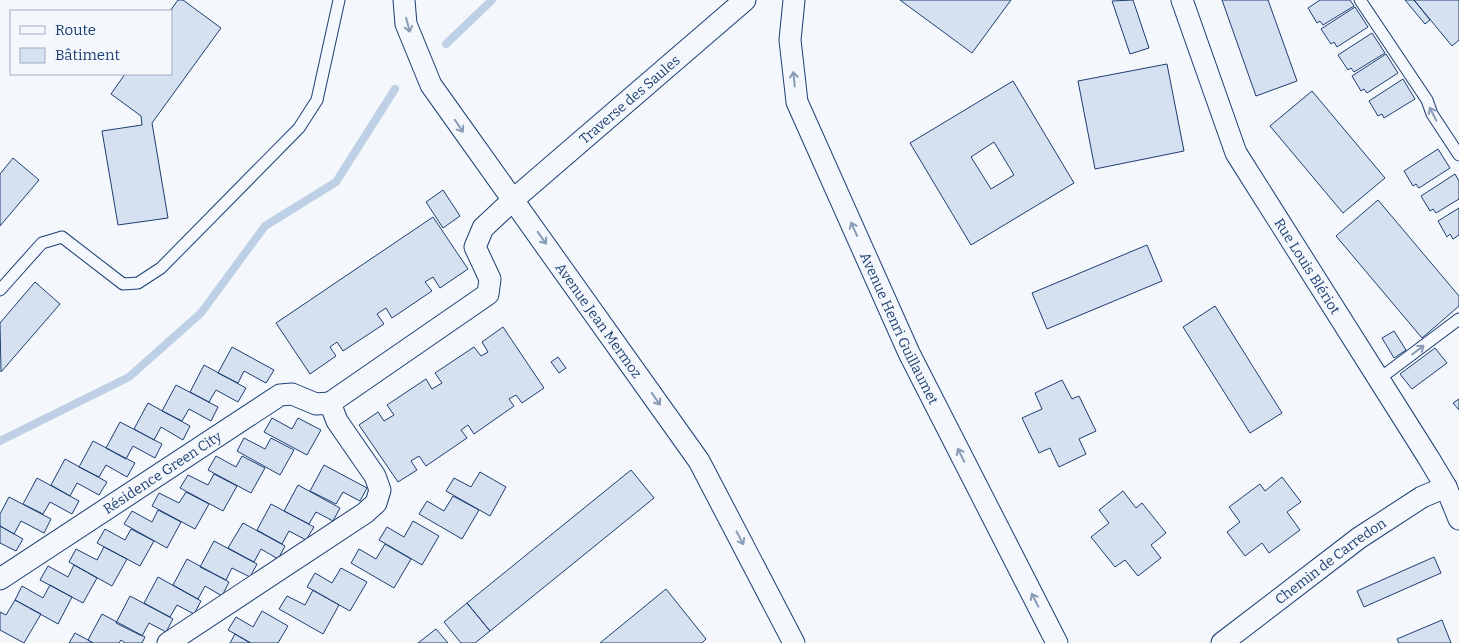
<svg xmlns="http://www.w3.org/2000/svg" width="1459" height="643" font-family="Bitter,serif">
<style>
.lines{fill:none;stroke-linecap:round;stroke-linejoin:round}
.stream{stroke:#bed0e5;stroke-width:8}
.building{fill:#d5e0f0;stroke:#1d3f73;fill-rule:evenodd}
.service-casing{stroke:#1d3f73;stroke-width:13}
.minor-casing{stroke:#1d3f73;stroke-width:23}
.service{stroke:#f4f7fb;stroke-width:11}
.minor{stroke:#f4f7fb;stroke-width:21}
.oneway{stroke:#889bb7}
.labels{text-anchor:middle;dominant-baseline:central;stroke-width:4;stroke-linejoin:round;paint-order:stroke}
.street-label{font-size:14px;fill:#1d3f73;stroke:#f4f7fb}
</style>
<rect width="100%" height="100%" fill="#f4f7fb"/>
<g class="lines">
<path class="stream" d="M446,44L492,0
M0,441L129,377L201,313L265,226L336,182L395,89"/>
</g>
<path class="building" d="M178,0H183L221,28L152,123L168,218L118,225L102,131L142,125L141,116L111,94L125,74H171L170,11Z
M900,0H1011L972,53Z
M1133,0L1149,48L1130,54L1112,1Z
M1222,0H1268L1297,81L1256,96Z
M1320,0H1350L1354,6L1323,25L1320,21L1317,23L1308,8Z
M1405,0H1414L1430,20L1425,24Z
M1414,0H1459V40L1452,46Z
M1355,7L1368,27L1337,47L1334,42L1331,44L1321,29Z
M1372,33L1385,53L1354,72L1351,68L1348,70L1338,55Z
M1386,54L1398,73L1367,93L1364,89L1361,91L1352,76Z
M1167,64L1184,151L1095,169L1078,81Z
M1403,79L1415,99L1384,118L1382,114L1378,116L1369,101Z
M1013,81L1074,183L971,245L910,143ZM994,142L1014,175L991,189L971,157Z
M1312,91L1385,178L1343,213L1270,126Z
M1438,149L1450,168L1419,188L1416,184L1413,186L1404,171Z
M13,158L39,180L0,226V174Z
M1455,174L1459,181V199L1436,213L1433,209L1430,211L1421,196Z
M443,190L460,216L443,228L426,202Z
M1378,200L1459,296V306L1422,338L1336,236Z
M1459,208V235L1453,239L1450,234L1447,237L1438,221Z
M433,217L468,269L440,288L433,277L425,282L432,291L392,318L386,308L377,314L384,324L343,351L337,342L330,347L336,356L310,374L276,323Z
M1147,245L1162,281L1047,329L1032,293Z
M35,282L60,304L1,372L0,323Z
M1215,306L1282,413L1250,433L1183,327Z
M503,327L544,388L522,403L516,395L509,399L514,406L474,434L468,425L461,430L467,438L426,466L419,456L411,461L417,470L398,482L359,425L378,412L384,421L394,415L387,405L426,379L432,389L442,383L435,373L474,347L481,356L488,352L482,342Z
M1394,331L1406,350L1394,358L1382,338Z
M232,347L274,370L266,383L244,371L238,383L218,373Z
M1435,348L1447,363L1412,389L1400,374Z
M558,357L566,368L559,373L551,362Z
M204,365L246,388L238,402L216,390L209,402L190,392Z
M1062,380L1072,399L1079,396L1096,431L1079,439L1086,454L1059,467L1050,448L1039,453L1022,418L1042,409L1035,393Z
M176,385L218,407L211,421L189,409L182,421L162,411Z
M1459,399V410L1453,403Z
M148,403L190,426L183,440L161,427L154,440L134,429Z
M272,418L292,429L298,418L321,430L307,455L264,432Z
M120,422L162,444L155,458L133,446L126,459L106,448Z
M244,438L265,449L271,438L294,450L280,475L237,451Z
M93,441L135,463L127,477L106,465L99,477L79,467Z
M216,456L236,467L242,456L265,468L251,493L208,470Z
M65,459L107,482L99,495L77,483L70,496L51,485Z
M324,465L367,488L360,501L343,492L336,504L310,491Z
M631,470L654,498L490,631L467,603Z
M480,472L506,487L490,516L446,491L454,478L471,487Z
M214,474L237,486L223,511L180,488L188,475L208,485Z
M1282,477L1301,502L1287,512L1300,530L1269,553L1262,543L1245,556L1227,532L1240,522L1229,507L1260,484L1265,491Z
M37,478L79,501L72,514L50,502L43,514L23,504Z
M298,485L340,508L333,521L316,512L309,524L284,511Z
M1123,491L1136,508L1142,503L1166,533L1151,545L1161,558L1138,576L1125,560L1115,567L1091,537L1109,523L1099,510Z
M186,492L209,504L195,529L152,506L159,493L179,503Z
M453,496L479,510L462,539L419,514L427,501L444,511Z
M9,497L51,519L44,533L21,521L14,534L0,526V514Z
M271,504L314,527L306,540L289,531L282,544L257,530Z
M158,510L181,522L167,548L124,524L132,511L152,522Z
M413,521L439,536L422,565L379,540L387,527L404,537Z
M243,523L285,546L278,559L261,549L254,562L228,548Z
M0,526L23,539L16,551L0,543Z
M105,529L125,540L131,529L154,541L140,566L97,543Z
M214,541L257,564L250,577L232,568L226,580L200,567Z
M385,544L411,559L394,588L351,563L359,549L376,559Z
M104,547L127,559L112,586L69,562L76,549L97,560Z
M1434,557L1441,573L1364,607L1357,591Z
M187,559L229,582L222,596L205,586L198,599L173,585Z
M74,565L97,578L83,603L40,580L48,566L68,577Z
M341,568L367,582L350,611L307,587L315,573L332,583Z
M158,577L201,601L194,614L177,605L170,617L144,603Z
M50,585L72,597L58,624L15,600L22,586L43,598Z
M666,589L706,639L702,643H600Z
M313,590L339,605L323,634L279,609L287,596L305,605Z
M130,596L173,619L166,632L149,623L142,636L116,623Z
M15,600L41,614L24,643L0,630V612L6,615Z
M467,603L490,631L475,643H461L444,622Z
M262,611L288,626L278,643H251L228,630L236,617L253,627Z
M102,614L145,637L142,643H125L121,640L119,643H93L88,640Z
M1442,620L1451,643H1399L1397,639Z
M436,629L448,643H418Z
M75,633L88,640L93,643H69Z
M235,634L250,643H230Z"/>
<g class="lines">
<defs>
<path id="service" d="M1360,0L1427,100L1432,114L1459,155
M0,290L42,243L62,237L123,284L138,283L161,268L299,128L317,100L339,0
M1379,379L1459,319"/>
<g id="minor">
<path id="s1" d="M404,0L406,24L431,85L699,461L794,643"/>
<path id="s2" d="M794,0L790,40L797,102L909,353L1057,643"/>
<path id="s3" d="M1182,0L1236,153L1428,457L1446,487L1459,519"/>
<path id="s4" d="M330,403L488,294L490,279L475,247L483,228L514,199L745,0"/>
<path id="s5" d="M0,579L280,395L292,394L316,404L330,403L337,421L375,476L380,490L376,503L365,513L168,643"/>
<path id="s6" d="M1222,643L1359,538L1422,497L1446,487"/>
</g>
</defs>
<use href="#service" class="service-casing"/>
<use href="#minor" class="minor-casing"/>
<use href="#service" class="service"/>
<use href="#minor" class="minor"/>
</g>
<defs><path id="oneway-shaft" d="M-6 0H5M1.5-3L5.5 0L1.5 3" fill="none" stroke-width="1.6" stroke-linecap="round" stroke-linejoin="round" transform="scale(1.25)"/></defs>
<g class="oneway">
<use href="#oneway-shaft" transform="translate(408 25) rotate(75)"/>
<use href="#oneway-shaft" transform="translate(794 79) rotate(-96)"/>
<use href="#oneway-shaft" transform="translate(1433 114) rotate(-117)"/>
<use href="#oneway-shaft" transform="translate(459 126) rotate(56)"/>
<use href="#oneway-shaft" transform="translate(854 229) rotate(-114)"/>
<use href="#oneway-shaft" transform="translate(542 238) rotate(55)"/>
<use href="#oneway-shaft" transform="translate(1418 350) rotate(-37)"/>
<use href="#oneway-shaft" transform="translate(656 399) rotate(55)"/>
<use href="#oneway-shaft" transform="translate(961 455) rotate(-117)"/>
<use href="#oneway-shaft" transform="translate(740 538) rotate(62)"/>
<use href="#oneway-shaft" transform="translate(1035 600) rotate(-117)"/>
</g>
<g class="labels">
<g class="street-label">
<text stroke="none"><textPath href="#s4" startOffset="458">Traverse des Saules</textPath></text>
<text stroke="none"><textPath href="#s3" startOffset="296">Rue Louis Blériot</textPath></text>
<text stroke="none"><textPath href="#s1" startOffset="379">Avenue Jean Mermoz</textPath></text>
<text stroke="none"><textPath href="#s2" startOffset="351">Avenue Henri Guillaumet</textPath></text>
<text stroke="none"><textPath href="#s5" startOffset="194">Résidence Green City</textPath></text>
<text stroke="none"><textPath href="#s6" startOffset="136">Chemin de Carredon</textPath></text>
</g>
</g>
<rect x="10" y="10" width="162" height="65" fill="#f4f7fb" stroke="#9eadc5"/>
<rect x="20" y="26" width="25" height="8" fill="#f4f7fb" stroke="#9eadc5"/>
<text x="55" y="35" font-size="15" fill="#1d3f73">Route</text>
<rect x="20" y="48" width="25" height="15" fill="#d5e0f0" stroke="#9eadc5"/>
<text x="55" y="60" font-size="15" fill="#1d3f73">Bâtiment</text>
</svg>
